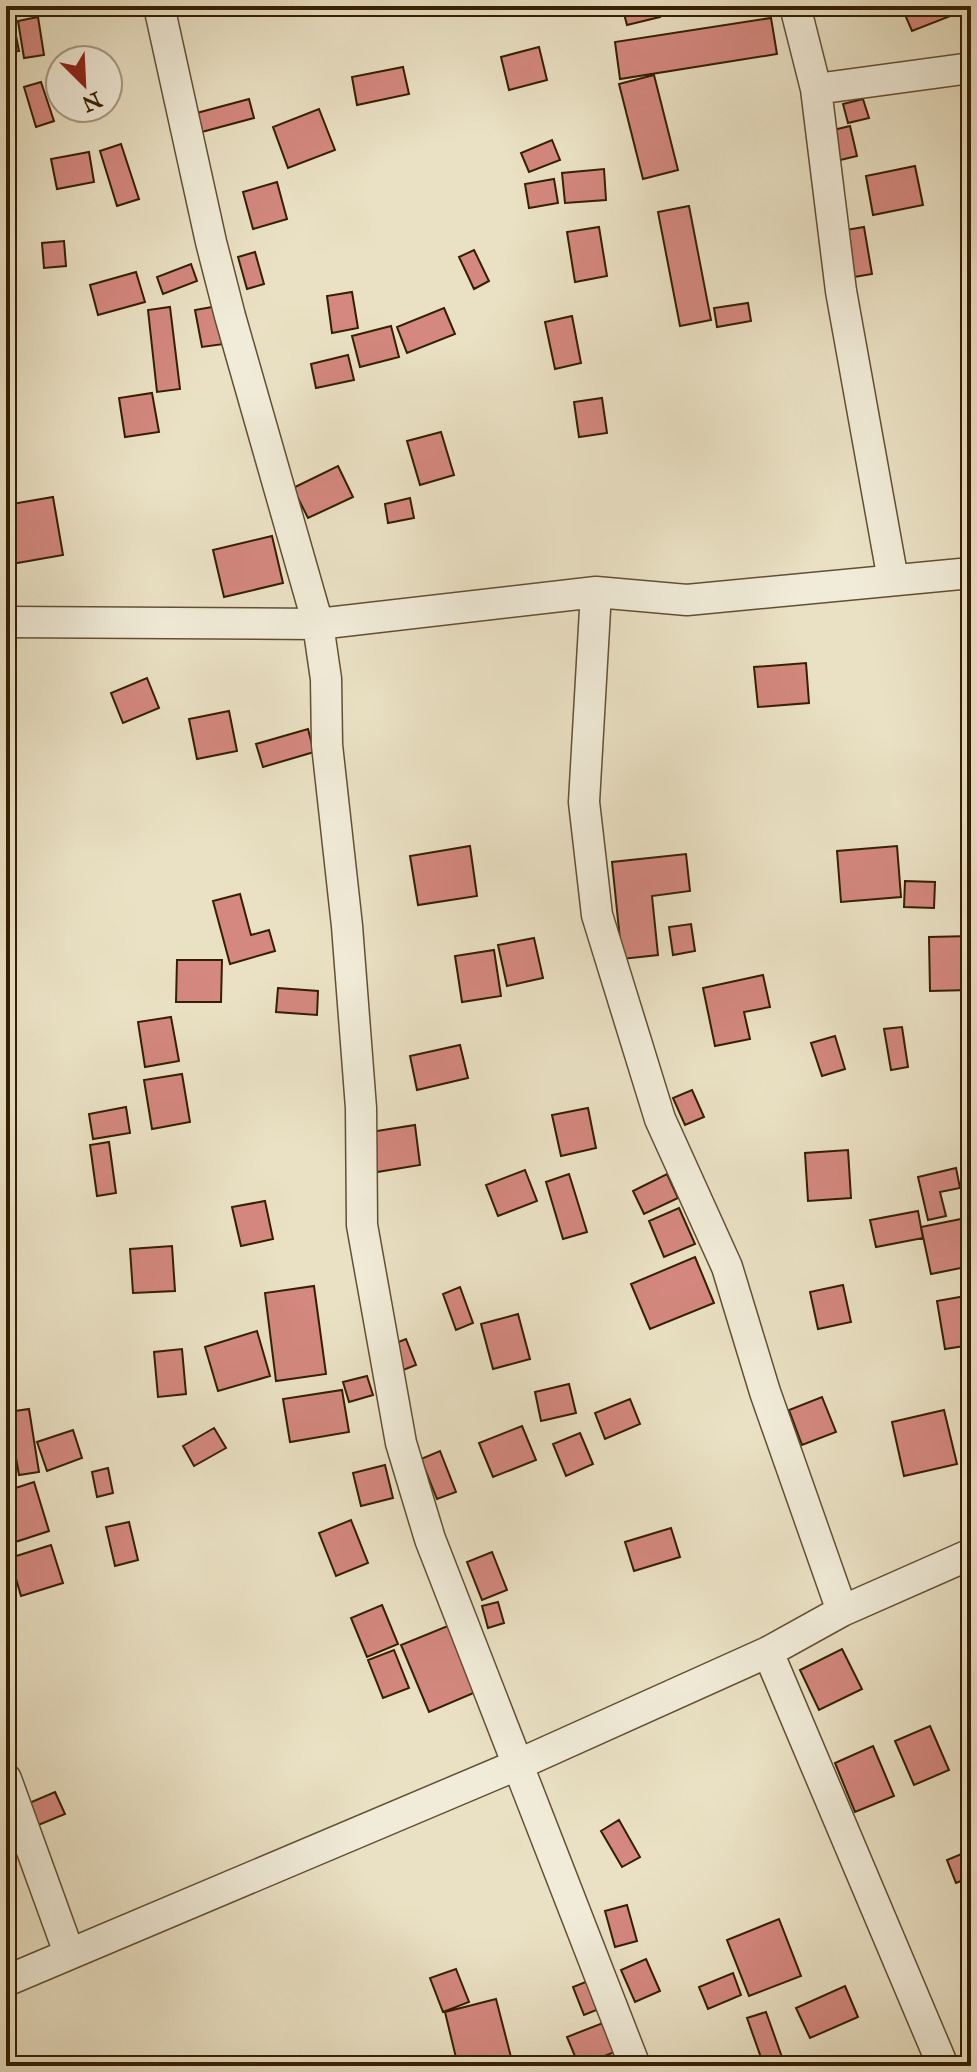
<svg xmlns="http://www.w3.org/2000/svg" width="977" height="2072" font-family="'IM FELL Great Primer',serif">
<style>
.building{fill:#d4887f;stroke:#341f01;stroke-width:2}
.lines{fill:none;stroke-linecap:round;stroke-linejoin:round}
.minor-casing{stroke:#625032;stroke-width:33}
.minor{stroke:#f1ecd9;stroke-width:30}
</style>
<rect width="100%" height="100%" fill="#eae1c4"/>
<filter id="stains"><feTurbulence type="fractalNoise" baseFrequency=".0025" numOctaves="4"/><feColorMatrix values="0 0 0 0 .2 0 0 0 0 .09 0 0 0 0 .02 0 0 0 .5 -.17"/></filter>
<radialGradient id="worn" r=".72"><stop offset=".6" stop-color="#630" stop-opacity="0"/><stop offset="1" stop-color="#630" stop-opacity=".3"/></radialGradient>
<path class="building" d="M622,6H657L660,17L627,25Z
M737,6H769L738,11Z
M914,6H949L953,15L912,31L903,10Z
M38,17L44,55L24,58L18,21Z
M771,18L777,54L620,79L615,42Z
M13,21L19,51L6,53V22Z
M539,47L547,80L509,90L501,57Z
M403,67L409,94L357,105L352,77Z
M654,75L678,170L643,179L619,84Z
M41,82L54,121L36,127L24,87Z
M249,99L254,118L198,133L193,114Z
M863,99L869,118L848,123L843,104Z
M319,109L335,150L288,168L273,127Z
M850,126L857,156L836,161L829,131Z
M552,140L560,160L529,172L521,153Z
M121,144L139,199L117,206L100,151Z
M89,152L94,182L57,189L51,159Z
M915,166L923,205L873,215L866,176Z
M604,169L606,200L565,203L562,173Z
M554,179L558,203L529,208L525,184Z
M277,182L287,219L253,229L243,192Z
M689,206L711,320L680,326L658,212Z
M6,220L13,248L6,249Z
M599,227L607,276L575,282L567,232Z
M864,227L872,274L848,278L840,231Z
M64,241L66,266L44,268L42,243Z
M474,250L489,281L474,289L459,257Z
M255,252L264,284L247,289L238,257Z
M191,264L197,281L163,294L157,277Z
M136,272L145,302L98,315L90,285Z
M352,292L358,328L332,333L327,296Z
M748,303L751,321L717,327L714,308Z
M218,306L224,344L202,347L195,310Z
M170,307L180,389L157,392L148,310Z
M444,308L455,334L407,353L397,327Z
M572,316L581,363L555,369L545,322Z
M391,326L399,357L360,367L352,336Z
M348,355L354,380L316,388L311,364Z
M152,393L159,432L125,437L119,398Z
M602,398L607,433L579,437L574,402Z
M441,432L454,475L420,485L407,441Z
M338,466L353,497L308,518L293,488Z
M53,497L63,555L6,565V505Z
M410,498L414,518L388,523L385,504Z
M272,536L283,583L224,597L213,550Z
M806,663L809,703L758,707L754,667Z
M147,678L159,708L123,723L111,693Z
M229,711L237,751L197,759L189,719Z
M308,729L314,752L263,767L256,744Z
M470,846L477,896L418,905L410,856Z
M897,846L901,897L841,902L837,851Z
M686,854L690,891L652,896L658,955L622,959L612,862Z
M905,881L935,882L934,908L904,907Z
M240,894L251,935L269,930L275,951L230,964L213,901Z
M691,924L695,951L673,955L669,927Z
M971,936V990L930,991L929,937Z
M534,938L543,978L507,986L498,945Z
M494,950L501,996L462,1002L455,956Z
M177,960H222L221,1002H176Z
M763,975L770,1007L744,1012L750,1039L715,1046L703,988Z
M278,988L318,991L317,1015L276,1012Z
M171,1017L179,1061L145,1067L138,1022Z
M902,1027L908,1067L891,1070L884,1029Z
M835,1036L845,1069L822,1076L811,1043Z
M460,1045L468,1078L417,1090L410,1056Z
M182,1074L190,1122L152,1129L144,1080Z
M692,1090L704,1117L685,1125L673,1098Z
M126,1107L130,1133L93,1139L89,1114Z
M588,1108L596,1148L561,1156L552,1115Z
M415,1125L420,1165L371,1173L364,1133Z
M109,1142L116,1193L97,1196L90,1145Z
M848,1150L851,1198L808,1201L805,1153Z
M956,1168L960,1188L940,1192L946,1216L928,1220L918,1177Z
M525,1170L537,1201L498,1216L486,1185Z
M569,1174L587,1232L563,1239L546,1182Z
M667,1174L678,1198L644,1214L633,1191Z
M265,1201L273,1239L241,1246L232,1207Z
M679,1208L695,1244L664,1257L649,1221Z
M918,1211L923,1238L876,1247L870,1220Z
M966,1218L971,1242V1266L931,1274L921,1227Z
M172,1246L175,1291L133,1293L130,1249Z
M695,1257L714,1303L650,1329L631,1284Z
M843,1285L851,1322L818,1329L810,1292Z
M314,1286L326,1374L276,1381L265,1293Z
M460,1287L473,1323L456,1330L443,1294Z
M971,1295V1345L945,1349L937,1301Z
M518,1314L530,1359L493,1369L481,1324Z
M257,1331L270,1376L218,1391L205,1347Z
M406,1339L416,1365L398,1372L388,1346Z
M182,1349L186,1394L158,1397L154,1352Z
M367,1376L373,1395L349,1402L343,1382Z
M569,1384L576,1413L541,1421L535,1392Z
M342,1390L349,1432L290,1442L283,1399Z
M822,1397L836,1432L802,1445L789,1410Z
M630,1399L640,1424L605,1439L595,1413Z
M29,1409L39,1472L19,1475L8,1412Z
M944,1410L957,1464L904,1476L892,1422Z
M522,1426L536,1460L493,1477L479,1443Z
M214,1428L226,1448L194,1466L183,1446Z
M73,1430L82,1458L47,1471L37,1442Z
M580,1433L593,1464L566,1476L553,1444Z
M440,1451L456,1492L437,1499L421,1459Z
M385,1465L393,1498L361,1506L353,1473Z
M108,1468L113,1493L97,1497L92,1472Z
M34,1482L49,1531L6,1545V1491Z
M351,1520L368,1563L336,1576L319,1533Z
M129,1522L138,1560L115,1566L106,1527Z
M671,1528L680,1557L634,1571L625,1542Z
M51,1545L63,1583L21,1596L10,1558Z
M492,1552L507,1590L482,1600L467,1562Z
M498,1602L504,1623L488,1628L482,1606Z
M382,1605L398,1644L367,1657L351,1618Z
M455,1623L483,1689L429,1712L401,1645Z
M842,1649L862,1689L819,1710L800,1670Z
M394,1650L409,1688L383,1698L368,1660Z
M930,1726L949,1770L914,1785L895,1741Z
M873,1746L894,1796L855,1812L835,1763Z
M55,1792L65,1814L24,1831L15,1809Z
M619,1820L640,1857L622,1867L601,1831Z
M971,1850V1877L956,1883L947,1860Z
M627,1905L637,1941L615,1947L605,1911Z
M779,1919L801,1976L749,1996L727,1940Z
M646,1959L660,1991L635,2002L621,1970Z
M456,1969L469,2002L443,2012L430,1978Z
M733,1973L741,1995L708,2009L699,1987Z
M593,1979L604,2007L584,2015L573,1987Z
M845,1986L858,2017L810,2038L796,2008Z
M496,1999L512,2061L493,2066H458L445,2012Z
M766,2012L783,2060L764,2066L747,2018Z
M608,2021L620,2050L579,2066L567,2037Z"/>
<g class="lines">
<defs>
<path id="minor" d="M159,6L211,242L230,316L318,624L326,679L327,745L347,926L361,1108L362,1225L401,1443L430,1539L635,2066
M795,6L816,89L841,291L893,580
M816,89L971,68
M596,592L584,802L597,915L660,1119L727,1267L765,1392L842,1611
M6,622L318,624L596,592L687,600L971,573
M768,1652L943,2066
M6,1779L69,1953
M6,1981L517,1765L768,1652L842,1611L971,1554"/>
</defs>
<use href="#minor" class="minor-casing"/>
<use href="#minor" class="minor"/>
</g>
<rect width="977" height="2072" fill="none" stroke="#eae1c4" stroke-width="32"/>
<rect x="8" y="8" width="961" height="2056" fill="none" stroke="#341f01" stroke-width="4"/>
<rect x="16" y="16" width="945" height="2040" fill="none" stroke="#341f01" stroke-width="2"/>
<g transform="translate(84 84) rotate(156)"><circle r="38" fill="#f1ecd9" stroke="#a59a83" stroke-width="2"/>
<path d="M0-6L14 30L0 20L-14 30Z" fill="#8f2418"/>
<text y="-12" font-size="22" font-weight="bold" text-anchor="middle" fill="#341f01">N</text>
</g>
<rect width="100%" height="100%" filter="url(#stains)"/>
<rect width="100%" height="100%" fill="url(#worn)"/>
</svg>
